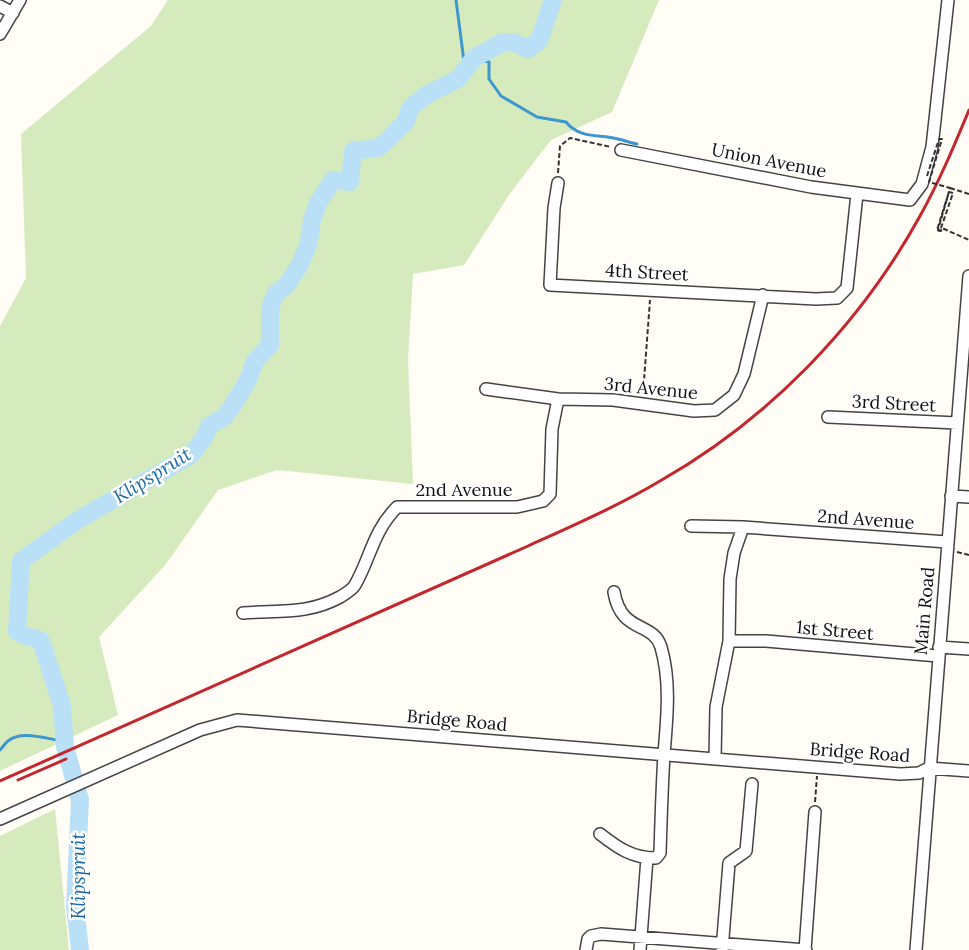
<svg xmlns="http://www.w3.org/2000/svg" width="969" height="950" font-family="Lora,serif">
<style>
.green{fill:#d5ebbd}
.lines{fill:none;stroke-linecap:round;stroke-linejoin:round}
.stream{stroke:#3f96cf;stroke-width:3}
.river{stroke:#b9e0f7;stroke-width:18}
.minor-casing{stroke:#444;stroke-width:14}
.path{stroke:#333;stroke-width:2;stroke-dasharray:5 2.5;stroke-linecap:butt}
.minor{stroke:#fff;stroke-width:11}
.rail{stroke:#c4262e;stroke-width:3}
.path-bridge{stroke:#333;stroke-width:2;stroke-dasharray:5 2.5;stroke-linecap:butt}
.labels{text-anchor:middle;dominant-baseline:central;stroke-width:5;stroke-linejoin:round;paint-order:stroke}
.street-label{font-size:18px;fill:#111;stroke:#fff}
.water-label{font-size:19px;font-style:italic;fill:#1768a6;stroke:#fff}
</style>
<rect width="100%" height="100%" fill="#fffdf5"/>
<path class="green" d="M168,0H659L612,112L551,140L511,192L464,265L413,274L408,359L413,484L277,470L218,490L166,564L99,637L118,715L0,771V326L26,278L21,134L151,26Z
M55,809L69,950H0V836Z"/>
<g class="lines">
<path class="stream" d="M456,0L465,69
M474,58L489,62V79L501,96L537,117L566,122C580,139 598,134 618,139C624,140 630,143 637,144
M0,750C3,747 5,743 8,741C22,729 49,740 64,741"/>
<path class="river" d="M80,950L75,906L80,800L65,747L62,705L41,641C33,636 25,638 17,631L21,561L78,520L191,455L204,438L209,426L224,417L233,405L248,380L255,361L270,345V308L276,293L286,286L298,268L308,246L312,220L318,203L333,180L350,182L353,151L378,148L387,141L406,121L410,108L426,95L458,79L474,58L503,42H513L528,49L539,41L553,0"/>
<defs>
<path id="minor" d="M0,6L13,13
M0,34L20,0
M621,150L811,187L910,200L922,184L932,147L948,0
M558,183L554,208L550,285L816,299L837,298L847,288L857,194
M486,389L558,399L613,400L694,411L715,410L734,395L744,374L763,295
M828,417L957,423
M951,496L969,497
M691,526L743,527L947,542
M243,613C279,610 307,615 340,597C345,594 352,590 355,585C371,557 372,533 397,507H517L543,501L550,494L552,429L558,399
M729,641H766L938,656
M939,647L969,649
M715,759L716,707L729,641L730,579L734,553L743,527
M0,819L200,730L237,720L900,774L919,773L929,768L969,771
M600,834C618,848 632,858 656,858L660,853C661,820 662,787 664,754C667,718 671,682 661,647C653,621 621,634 614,592
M586,950L588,939L591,936L601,934L806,950
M640,950L647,858
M722,950L729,863L746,851L752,784
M805,950L815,812
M916,950L969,276"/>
</defs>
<use href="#minor" class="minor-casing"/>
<path class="path" d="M558,173L560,146L570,138L611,147
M950,188L969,194
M953,193L949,192L937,230L941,231L942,228L969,240
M643,394L650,300
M957,552L969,555
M815,802L817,776"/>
<use href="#minor" class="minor"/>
<path class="rail" d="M18,780L66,759
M0,781L528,546C572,526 618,506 660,481C768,420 860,325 920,216C939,182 954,146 969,110"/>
<path class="path-bridge" d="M927,176L939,139H942L929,182L950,188L938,230L940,231L953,193"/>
</g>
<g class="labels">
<g class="street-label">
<text transform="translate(769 160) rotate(11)">Union Avenue</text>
<text transform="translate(647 272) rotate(3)">4th Street</text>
<text transform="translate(651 388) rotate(6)">3rd Avenue</text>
<text transform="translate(894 403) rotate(3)">3rd Street</text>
<text x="464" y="489">2nd Avenue</text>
<text transform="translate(866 519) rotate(4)">2nd Avenue</text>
<text transform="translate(924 611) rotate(-85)">Main Road</text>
<text transform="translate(835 630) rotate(5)">1st Street</text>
<text transform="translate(457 720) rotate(5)">Bridge Road</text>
<text transform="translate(860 752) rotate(4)">Bridge Road</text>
</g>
<g class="water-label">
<text transform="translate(152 475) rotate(-32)">Klipspruit</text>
<text transform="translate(78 876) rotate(-90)">Klipspruit</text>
</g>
</g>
</svg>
